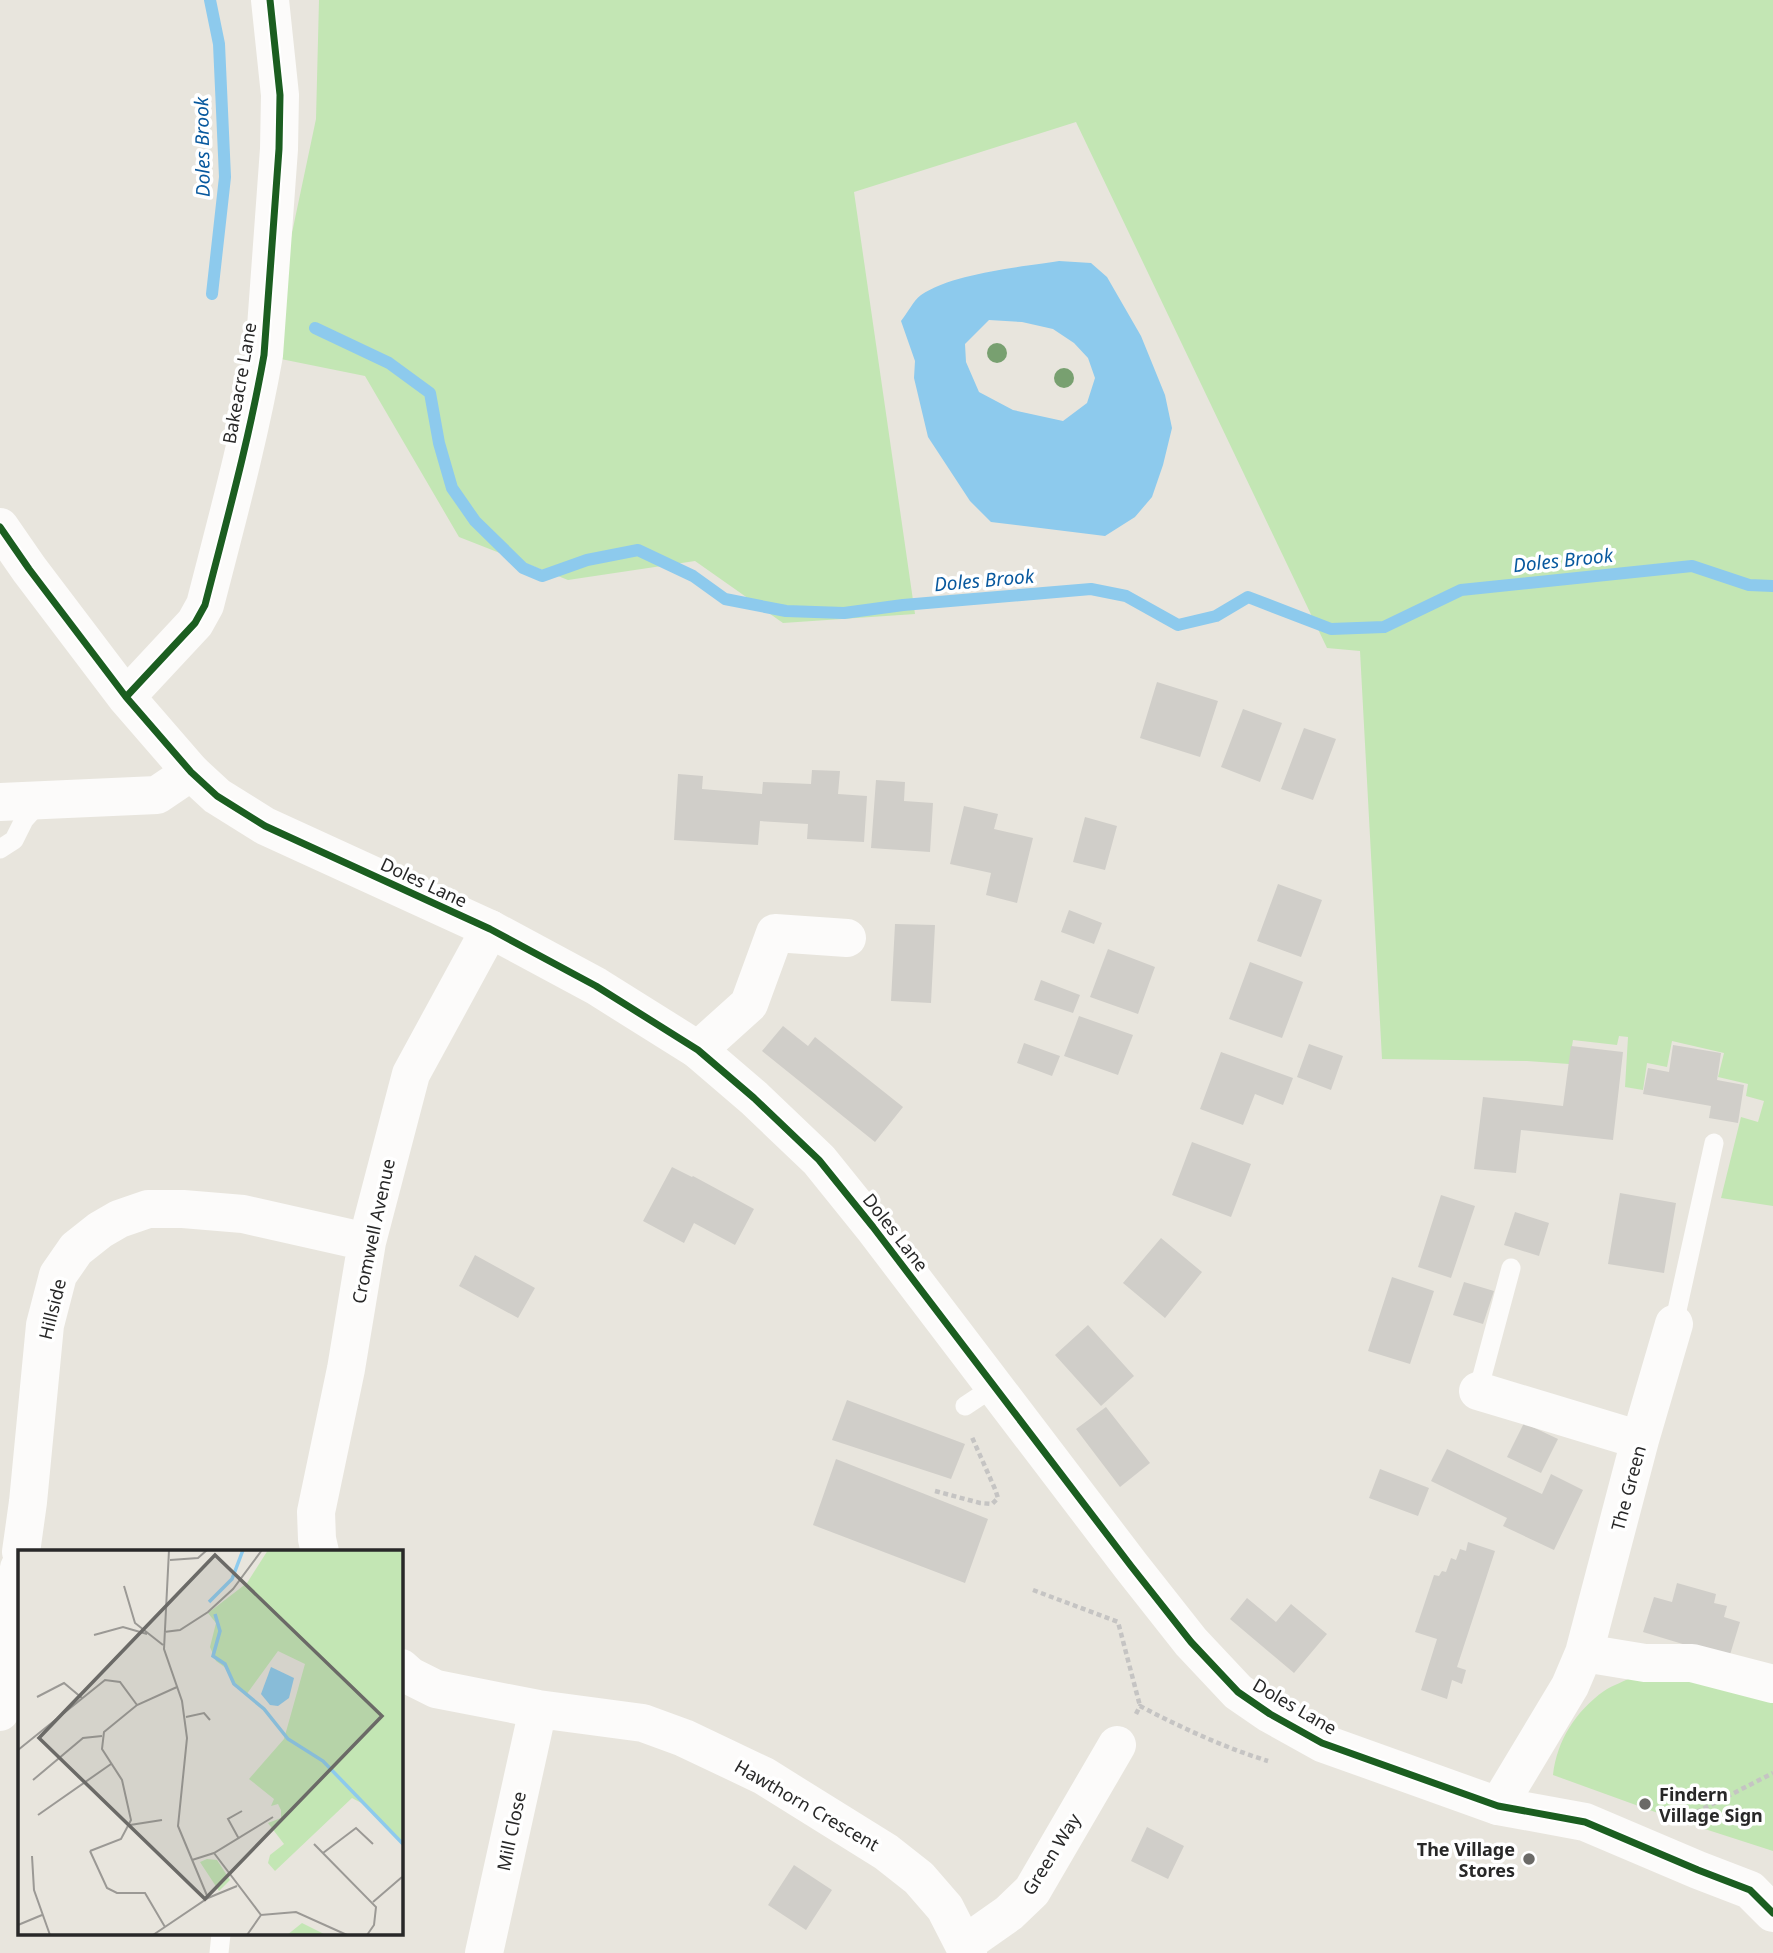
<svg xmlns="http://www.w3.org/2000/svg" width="1773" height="1953" font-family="'Noto Sans',sans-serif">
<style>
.green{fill:#c3e6b4}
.water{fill:#8dcaed;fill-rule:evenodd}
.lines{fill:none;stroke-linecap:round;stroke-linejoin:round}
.stream{stroke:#8dcaed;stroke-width:12}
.building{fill:#d0cec9}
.path{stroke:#c5c4c3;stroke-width:4.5;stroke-dasharray:5 3.5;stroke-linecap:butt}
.service{stroke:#fcfbfa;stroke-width:19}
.minor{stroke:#fcfbfa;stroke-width:38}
.tertiary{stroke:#fcfbfa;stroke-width:38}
.cycleway-casing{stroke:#fff;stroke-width:11}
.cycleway{stroke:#1b5e20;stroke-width:7}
.tree{fill:#78a070}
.poi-dot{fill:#6b6a67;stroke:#fff;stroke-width:2.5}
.labels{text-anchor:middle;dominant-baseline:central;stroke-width:7;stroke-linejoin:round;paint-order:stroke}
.street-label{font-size:18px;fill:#282828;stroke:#fff}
.poi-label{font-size:18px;font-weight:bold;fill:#282828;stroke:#fff;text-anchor:start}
.water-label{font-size:19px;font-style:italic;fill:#07589e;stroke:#fff}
.inset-river{fill:none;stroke:#8dcaed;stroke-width:3.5}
.inset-road{fill:none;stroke:#9b9995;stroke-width:2}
.view{fill:#6b6a67;fill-opacity:0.15;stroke:#6b6a67;stroke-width:3.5}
.inset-edge{fill:none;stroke:#282828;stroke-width:3.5}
</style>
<rect width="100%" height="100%" fill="#e8e5dd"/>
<path class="green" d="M319,0H1773V1206L1721,1198L1741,1117L1758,1122L1764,1101L1746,1096L1748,1084L1718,1077L1724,1053L1672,1041L1667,1067L1647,1063L1643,1090L1625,1087L1628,1037L1619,1036L1617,1045L1573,1040L1569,1064L1527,1061L1382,1059L1360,651L1327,648L1076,122L854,192L915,614L783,623L695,561L568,580L459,537L365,376L266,356L316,119Z
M1635,1676L1699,1682L1773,1701V1851L1680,1821L1553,1775C1557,1740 1576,1711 1604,1691C1613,1685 1625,1681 1635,1676Z"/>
<path class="water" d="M1059,261L1091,263L1107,277L1141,336L1165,395L1172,428L1163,465L1152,497L1135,517L1105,536L991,522L970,501L928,437L914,378L915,361L901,321C907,314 913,301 921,295C953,273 1021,267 1059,261ZM989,320L1022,322L1053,329L1074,343L1088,358L1095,378L1087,403L1063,421L1013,410L979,392L966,362L965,344Z"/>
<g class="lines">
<path class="stream" d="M210,0L219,44L225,177L212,294
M315,328L389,363L430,393L439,443L452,488L475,521L523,568L542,576L587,560L638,550L693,576L725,599L786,611L844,613L903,605L1091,589L1126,596L1178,625L1216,616L1248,597L1331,629L1384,627L1461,590L1692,566L1749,585L1773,586"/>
</g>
<path class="building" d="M1157,682L1218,701L1200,757L1140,738Z
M1243,709L1282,723L1260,782L1221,767Z
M1304,728L1336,739L1313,800L1281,789Z
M812,770L840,771L838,794L867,796L864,842L807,839L808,824L760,821L758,845L674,840L678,774L703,776L702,789L762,794L763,782L811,784Z
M876,780L905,782L904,801L933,803L930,852L871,848Z
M964,806L998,814L994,829L1033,838L1017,903L986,895L991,873L950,864Z
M1085,817L1117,826L1105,870L1073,862Z
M1278,884L1322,900L1301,957L1257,941Z
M1069,910L1102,923L1094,944L1061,932Z
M895,924L935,925L931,1003L891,1001Z
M1108,949L1155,967L1138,1014L1090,997Z
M1250,962L1303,982L1282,1038L1229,1019Z
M1041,980L1080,995L1073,1013L1034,1000Z
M1079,1016L1133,1035L1118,1075L1064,1056Z
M783,1026L808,1046L815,1037L903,1107L875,1142L762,1051Z
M1024,1043L1060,1056L1052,1076L1017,1063Z
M1309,1044L1343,1056L1331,1090L1297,1077Z
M1673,1045L1721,1053L1717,1080L1744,1085L1738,1123L1709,1118L1711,1106L1643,1094L1648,1068L1669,1072Z
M1571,1046L1623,1052L1613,1140L1521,1130L1516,1173L1474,1169L1483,1097L1563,1106Z
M1221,1052L1293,1078L1283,1105L1255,1094L1243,1125L1200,1109Z
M1192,1142L1251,1164L1231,1217L1172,1195Z
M672,1167L692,1177L693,1176L754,1209L735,1245L694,1223L684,1243L643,1221Z
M1620,1193L1676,1203L1664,1273L1608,1264Z
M1441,1195L1475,1206L1451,1278L1418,1267Z
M1515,1212L1549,1223L1539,1256L1504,1245Z
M1161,1238L1202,1272L1165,1318L1123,1283Z
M475,1255L535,1288L518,1318L459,1286Z
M1392,1277L1434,1291L1410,1364L1368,1351Z
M1464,1282L1494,1291L1483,1324L1453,1315Z
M1088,1325L1134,1376L1101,1406L1055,1355Z
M847,1400L965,1444L951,1479L832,1440Z
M1106,1407L1150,1463L1120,1487L1076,1429Z
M1524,1423L1558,1439L1541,1473L1507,1457Z
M1447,1449L1542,1494L1551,1474L1583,1490L1554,1550L1503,1526L1507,1518L1431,1481Z
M836,1459L988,1519L965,1583L813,1525Z
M1380,1469L1429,1488L1418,1516L1369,1498Z
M1468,1542L1495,1551L1457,1667L1466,1670L1462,1684L1452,1680L1447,1699L1421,1690L1437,1639L1415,1632L1434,1575L1439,1576L1442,1571L1446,1572L1451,1558L1456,1560L1460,1549L1466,1551Z
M1677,1583L1716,1594L1714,1603L1727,1606L1724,1617L1740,1622L1729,1658L1643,1632L1654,1597L1672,1602Z
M1247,1598L1276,1622L1291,1604L1327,1634L1294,1673L1230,1619Z
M1147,1827L1184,1846L1168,1879L1131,1861Z
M794,1865L832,1890L806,1930L768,1905Z"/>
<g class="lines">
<path class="path" d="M935,1491L980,1503L992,1504L998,1498L995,1489L971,1435
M1033,1590L1118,1622L1140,1706
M1136,1714L1140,1706C1182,1728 1223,1747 1268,1761
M1681,1820L1773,1773"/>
<path class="service" d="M0,849L14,840L24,820L41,801
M1674,1324L1714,1143
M1478,1391L1511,1268
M965,1406L995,1386
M219,1953L221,1934"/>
<path class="minor" d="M0,802L157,795L191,772
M698,1050L749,1004L775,933L847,938
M1478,1391L1640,1440
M21,1552L28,1502L45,1325L58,1275L76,1249L100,1230L119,1219L148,1209H183L243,1214L367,1242
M320,1552L317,1539L316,1512L346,1369L367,1242L411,1074L490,929
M1584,1653L1645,1663H1692L1773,1684
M401,1668L410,1676L436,1689L538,1709L643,1723L684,1738L764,1776L886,1852L919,1878L945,1908L968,1953
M0,1712L19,1568
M1498,1806L1570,1686L1584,1653L1640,1440L1674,1324
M965,1944L1009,1913L1032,1891L1117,1745
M484,1953L538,1709"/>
<path class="tertiary" d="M0,527L29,569L126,697L191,772L217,796L265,826L490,929L596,986L698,1050L754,1098L819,1160L873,1227L1131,1566L1191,1642L1238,1692L1270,1714L1322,1743L1498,1806L1585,1822L1698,1870L1750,1890L1773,1913
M126,697L195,623L205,605C226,523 249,440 264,355L279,149L280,95L270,0"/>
<defs>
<path id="cycleway" d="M0,527L29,569L126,697L191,772L217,796L265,826L490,929L596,986L698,1050L754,1098L819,1160L873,1227L1131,1566L1191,1642L1238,1692L1270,1714L1322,1743L1498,1806L1585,1822L1698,1870L1750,1890L1773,1913
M126,697L195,623L205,605C226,523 249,440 264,355L279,149L280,95L270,0"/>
</defs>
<use href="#cycleway" class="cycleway-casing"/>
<use href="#cycleway" class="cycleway"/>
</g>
<g class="tree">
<circle cx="997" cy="353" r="10"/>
<circle cx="1064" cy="378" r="10"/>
</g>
<g class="poi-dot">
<circle cx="1645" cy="1804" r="7"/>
<circle cx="1529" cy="1859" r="7"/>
</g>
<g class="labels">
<g class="street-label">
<text transform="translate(239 383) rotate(-80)">Bakeacre Lane</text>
<text transform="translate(424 882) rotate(25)">Doles Lane</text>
<text transform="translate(373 1231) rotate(-78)">Cromwell Avenue</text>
<text transform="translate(896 1232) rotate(52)">Doles Lane</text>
<text transform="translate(52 1309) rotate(-76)">Hillside</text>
<text transform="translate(1628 1488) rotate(-75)">The Green</text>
<text transform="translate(1295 1706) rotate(30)">Doles Lane</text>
<text transform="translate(807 1805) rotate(30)">Hawthorn Crescent</text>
<text transform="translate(511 1831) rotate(-78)">Mill Close</text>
<text transform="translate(1051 1854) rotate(-58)">Green Way</text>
</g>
<g class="poi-label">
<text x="1659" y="1794">Findern<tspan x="1659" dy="21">Village Sign</tspan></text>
<text x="1515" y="1849" text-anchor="end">The Village<tspan x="1515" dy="21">Stores</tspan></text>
</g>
<g class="water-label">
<text transform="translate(202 147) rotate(-91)">Doles Brook</text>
<text transform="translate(1563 560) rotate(-6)">Doles Brook</text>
<text transform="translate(984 580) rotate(-5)">Doles Brook</text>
</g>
</g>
<g transform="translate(18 1550)">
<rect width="385" height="385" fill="#e8e5dd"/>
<path d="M250,0H385V292L349,256L334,248L257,321L250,313L252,305L266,294L250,273L263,268V260L260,254L253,256L256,249L231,229L266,189L287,114L260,101L228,145L214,134L212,121L198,111L192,97L198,73L190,63L229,33ZM189,309L199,310L212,330L201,341L182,312ZM284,373L308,385H269Z" fill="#c3e6b4"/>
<path d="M253,117L276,128L271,148L260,156L252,155L243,144Z" fill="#8dcaed"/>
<path class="inset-river" d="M191,52L214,29L225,0M197,64L202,81L195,106L207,114L216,134L246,159L270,189L305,211L385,294"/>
<path class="inset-road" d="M151,0L146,99L164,151L169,188L160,276L190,348M152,10L180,8L189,0M106,36L117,73L145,95M146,82L162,80L190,62L215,39L244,0M76,85L105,77L129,84M19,147L46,133L64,148M168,167L186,163L192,170M0,200L87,130L102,132L119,155M15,230L65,188L84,186M20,265L93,214M112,275L144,270M221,289L210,269L224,261M296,294L358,357L356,375L349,385M72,301L103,289L113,270L104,230L84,199L86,182L119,155L159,137M72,301L89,338L99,343H127L147,377M196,303L243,365L278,362L329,385M305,303L338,278L355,294M14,306L16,340L32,385M174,310L196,303L255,267M355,352L384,327M0,375L24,365M135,385L190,348L219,336M229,385L243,365"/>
<path class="view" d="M197,5L364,166L187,349L21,188Z"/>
<rect width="385" height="385" class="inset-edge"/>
</g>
</svg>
